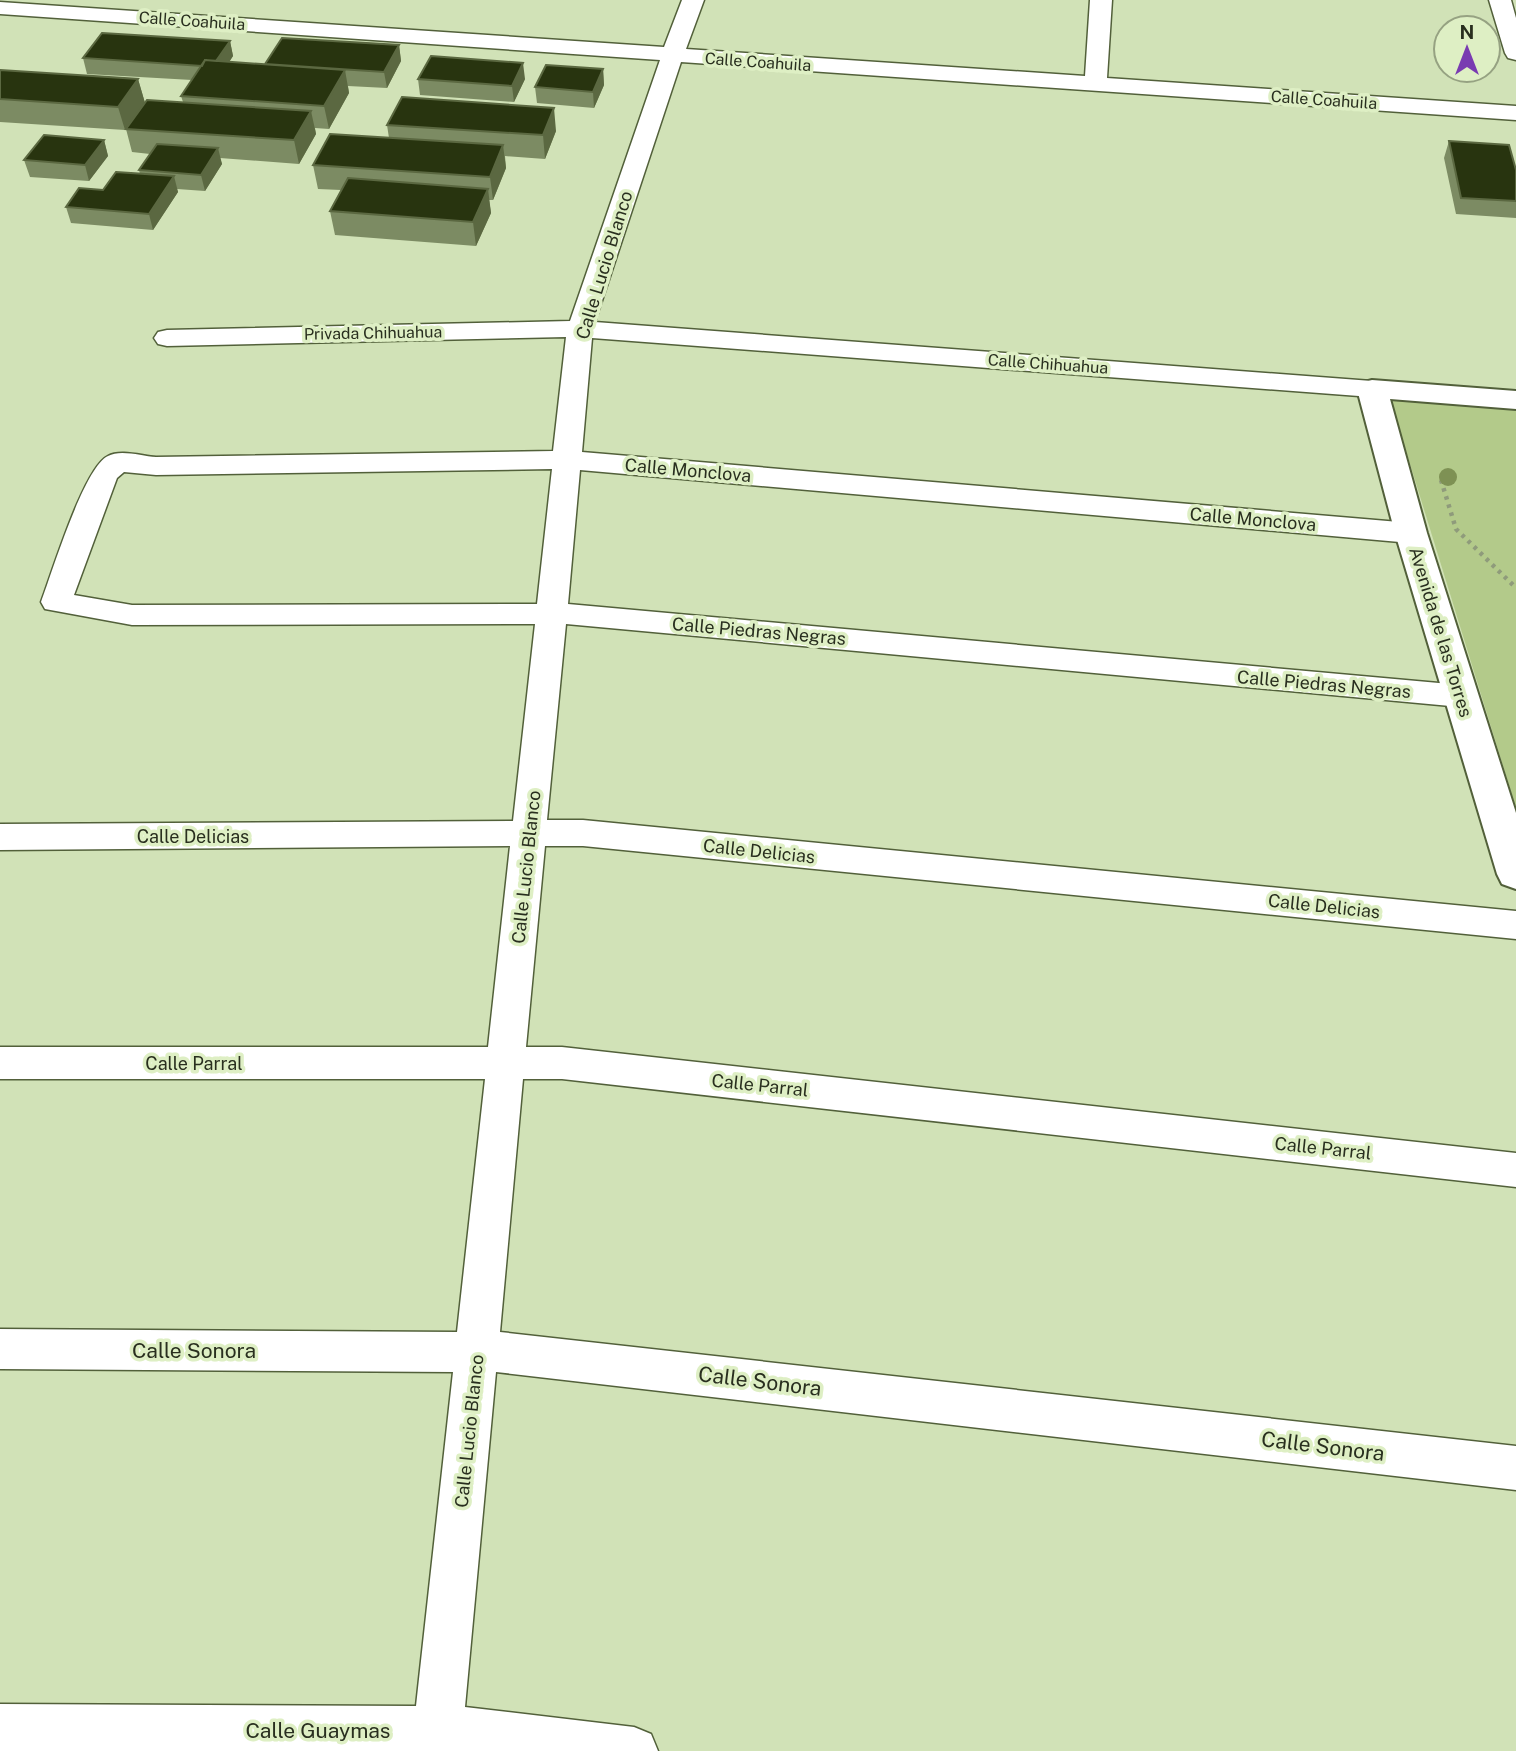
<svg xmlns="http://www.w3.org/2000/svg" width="1516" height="1751" font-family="'Public Sans',sans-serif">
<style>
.green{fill:#b3ca8a}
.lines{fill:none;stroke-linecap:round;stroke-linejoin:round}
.street-casing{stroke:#52603a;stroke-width:3}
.secondary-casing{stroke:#52603a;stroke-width:4}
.path{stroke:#8f9b7b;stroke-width:4.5;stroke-dasharray:3.5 5;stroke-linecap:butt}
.street{fill:#fff;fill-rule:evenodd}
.secondary{fill:#fff;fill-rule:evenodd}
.tree{fill:#7e9154}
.wall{fill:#7c8b63}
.shaded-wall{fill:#5b6841}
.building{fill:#28340f;stroke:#5b6841;stroke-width:2}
.labels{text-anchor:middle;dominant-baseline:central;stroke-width:7;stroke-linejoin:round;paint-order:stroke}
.far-street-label{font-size:16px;fill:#292f1f;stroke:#deefc4}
.street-label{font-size:18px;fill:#292f1f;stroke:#deefc4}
.near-street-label{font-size:21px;fill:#292f1f;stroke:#deefc4}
</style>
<rect width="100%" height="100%" fill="#d1e2b7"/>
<path class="green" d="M1390,399L1516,408V808Z"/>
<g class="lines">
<defs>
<path id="street" d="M682,0H704L686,49L1085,76L1090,0H1112L1107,78L1516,106V120L681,62L595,322L1372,381L1382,383L1386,389L1382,395L1372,397L592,338L582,452L1411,523L1421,526L1426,533L1421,540L1411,543L580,470L568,604L1461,685L1472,688L1477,696L1472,704L1461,707L566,624L547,820H583L1516,911V939L583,846H545L526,1047H562L1516,1153V1187L562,1079H523L500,1332L1516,1446V1490L496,1372L465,1707L634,1727L651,1734L658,1751H0V1704L416,1706L453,1372L0,1369V1329L457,1332L485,1079H0V1047H488L510,846L0,850V824L513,821L535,624L132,625L45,609L41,602C52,573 84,467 108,456C120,449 142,456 156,457L553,451L566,337L167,346L158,344L154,338L158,332L167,330L570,321L660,60L0,14V2L664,47ZM552,469L537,604L132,605L74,595L117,478L124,472L156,475Z
M1489,0H1511L1516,18V60L1508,58L1505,53Z"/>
<path id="secondary" d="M1372,380L1516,391V409L1390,399L1427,533L1516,813V889L1502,884L1497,874L1395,533L1357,389L1361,383Z"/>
</defs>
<use href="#street" class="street-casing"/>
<use href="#secondary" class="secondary-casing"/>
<path class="path" d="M1441,480L1456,529L1516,588"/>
<use href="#street" class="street"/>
<use href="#secondary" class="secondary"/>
</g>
<circle class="tree" cx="1448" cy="477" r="9"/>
<path class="wall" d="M230,41L233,56L229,62L265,64L399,45L401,61L387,88L348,86L349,93L329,129L315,128L316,134L299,164L220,158L222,164L205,191L177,189L178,192L153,230L71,223L66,207L140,174L139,170L150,154L132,152L126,129L183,102L181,96L192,80L87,74L83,58Z
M603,69L604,85L594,108L537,103L535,87Z
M0,70L138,79L145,103L125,130L0,122Z
M418,79H525L514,102L420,95Z
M387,125L556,131L545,159L505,156L506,168L493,200H489L491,213L476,246L335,235L330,211L341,190L318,189L313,165L389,138Z
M104,140L108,156L89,181L30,177L24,160Z
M1449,141L1516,170V218L1456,214L1444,158Z"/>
<path class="shaded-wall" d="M230,41L233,56L216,82L213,66Z
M399,45L401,61L387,88L384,72Z
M523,63L525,79L514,102L512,86Z
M603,69L604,85L594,108L593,92Z
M345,70L349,93L329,129L324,106Z
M138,79L145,103L125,130L118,107Z
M554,108L556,131L545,159L543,135Z
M311,111L316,134L299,164L294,140Z
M104,140L108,156L89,181L85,165Z
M503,145L506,168L493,200L490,177Z
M218,148L222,164L205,191L201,175Z
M174,176L178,192L153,230L149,214Z
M488,189L491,213L476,246L473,222Z"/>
<path class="building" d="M102,33L230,41L216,61L205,60L202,66L83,58Z
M282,38L399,45L384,72L265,64Z
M431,56L523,63L512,86L418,79Z
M205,60L345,70L324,106L181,96Z
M546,65L603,69L593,92L535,87Z
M0,70L138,79L118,107L0,99Z
M402,97L554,108L543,135L387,125Z
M147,100L311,111L294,140L126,129Z
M330,134L503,145L490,177L313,165Z
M44,135L104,140L85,165L24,160Z
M1449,141L1509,145L1516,170V201L1461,198Z
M157,144L218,148L201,175L139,170Z
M116,172L174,176L149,214L66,207L79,188L103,190Z
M348,178L488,189L473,222L330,211Z"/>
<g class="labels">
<g class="far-street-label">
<text transform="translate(192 21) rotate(4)">Calle Coahuila</text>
<text transform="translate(758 62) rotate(4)">Calle Coahuila</text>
<text transform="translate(1324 100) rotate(4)">Calle Coahuila</text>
<text transform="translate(373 333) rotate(-1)">Privada Chihuahua</text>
<text transform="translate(1048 364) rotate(4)">Calle Chihuahua</text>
</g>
<g class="street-label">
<text transform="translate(604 265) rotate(-73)">Calle Lucio Blanco</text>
<text transform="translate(688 470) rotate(5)">Calle Monclova</text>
<text transform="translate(1253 519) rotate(5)">Calle Monclova</text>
<text transform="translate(759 631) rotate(5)">Calle Piedras Negras</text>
<text transform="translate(1441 632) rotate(73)">Avenida de las Torres</text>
<text transform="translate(1324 684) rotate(5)">Calle Piedras Negras</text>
<text x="193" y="836">Calle Delicias</text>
<text transform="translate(759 851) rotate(6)">Calle Delicias</text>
<text transform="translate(526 867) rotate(-84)">Calle Lucio Blanco</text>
<text transform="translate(1324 906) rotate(6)">Calle Delicias</text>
<text x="194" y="1063">Calle Parral</text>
<text transform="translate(760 1085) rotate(6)">Calle Parral</text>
<text transform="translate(1323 1148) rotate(6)">Calle Parral</text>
<text transform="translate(469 1431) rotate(-84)">Calle Lucio Blanco</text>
</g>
<g class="near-street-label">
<text x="194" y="1350">Calle Sonora</text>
<text transform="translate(760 1381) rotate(7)">Calle Sonora</text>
<text transform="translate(1323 1446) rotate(7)">Calle Sonora</text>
<text x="318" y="1730">Calle Guaymas</text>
</g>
</g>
<g transform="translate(1467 49)"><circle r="33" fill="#deefc4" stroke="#96a282" stroke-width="2"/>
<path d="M0-5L12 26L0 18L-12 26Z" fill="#793bb1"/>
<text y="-10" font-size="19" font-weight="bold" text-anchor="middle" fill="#292f1f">N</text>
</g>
</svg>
